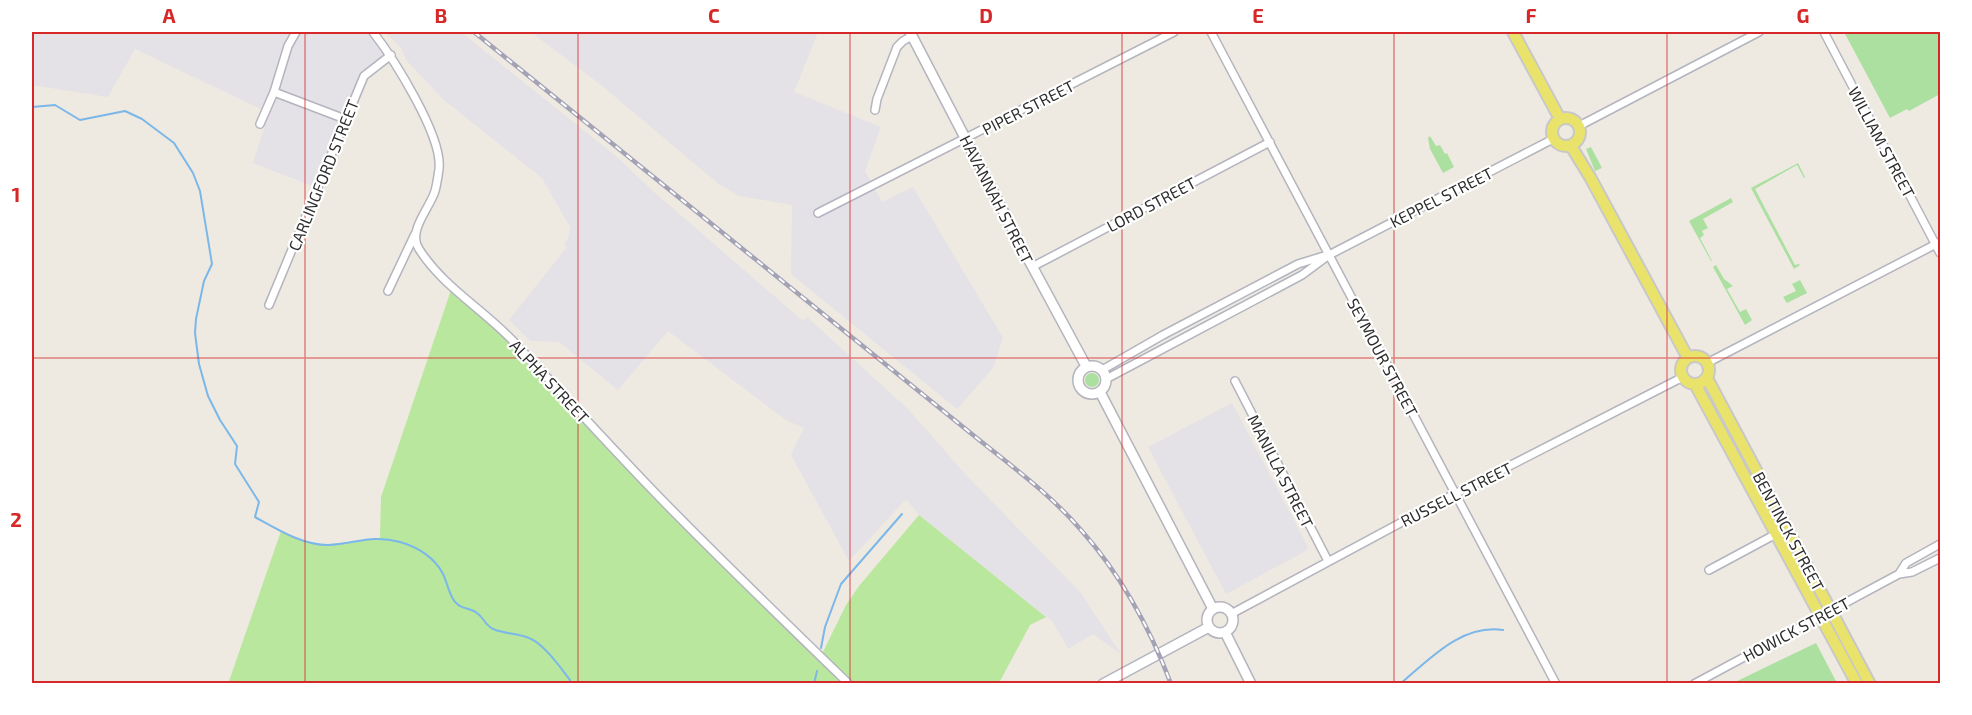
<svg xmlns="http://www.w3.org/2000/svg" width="1972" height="715" font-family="'Exo 2',sans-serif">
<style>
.industrial{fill:#e4e1e7}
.green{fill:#abe0a1}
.pitch{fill:#bae79e}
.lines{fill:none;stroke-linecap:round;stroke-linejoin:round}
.stream{stroke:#7bb7e8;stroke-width:2}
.street-casing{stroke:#b4b4bf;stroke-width:10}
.secondary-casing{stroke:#b4b4bf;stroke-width:12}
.primary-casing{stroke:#c8c8c8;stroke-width:14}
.street{stroke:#fff;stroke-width:7}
.secondary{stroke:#fff;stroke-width:9}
.primary{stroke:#e9e36b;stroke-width:10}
.rail-casing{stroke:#a4a3b6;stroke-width:4.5}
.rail{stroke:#fff;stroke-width:2;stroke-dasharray:7;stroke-linecap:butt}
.grid{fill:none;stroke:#d62828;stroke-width:1.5;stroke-opacity:0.55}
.labels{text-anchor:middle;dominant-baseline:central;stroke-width:4.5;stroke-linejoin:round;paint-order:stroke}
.street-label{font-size:16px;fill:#2d2d2d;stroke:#fff}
.neatline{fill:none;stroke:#d62828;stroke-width:2}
.grid-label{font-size:20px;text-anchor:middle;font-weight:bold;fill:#d62828}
</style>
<rect width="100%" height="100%" fill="#eeeae1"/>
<path class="industrial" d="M32,32H373L391,55L364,76L318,188L253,163L269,113L135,49L108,97L32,85Z
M385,32H461L617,157L655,193L803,321L807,317L908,409L967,476L1080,592L1121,654L1093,634L1068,649L1053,622L919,515L906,499L849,561L791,455L804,428L786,420L668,331L618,390L559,342L530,341L509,320L567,247L564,243L568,239L570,227L542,178L444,100L406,60L402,49Z
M531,32H818L794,92L881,127L865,171L882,202L913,187L1003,338L993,368L957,409L791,274L792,205L740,196L720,185L601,85Z
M1232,403L1308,547L1306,551L1226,594L1148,447Z"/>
<path class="green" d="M1844,32H1940V94L1909,111L1907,109L1890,118Z
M1430,136L1436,146L1440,145L1445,154L1447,153L1454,167L1443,173L1430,149L1428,138Z
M1591,147L1602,168L1595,171L1586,149Z
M1798,163L1805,177L1804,178L1797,165L1755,189L1795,265L1799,264L1800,265L1794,269L1751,188Z
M1731,198L1733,202L1703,219L1708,228L1702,231L1704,235L1700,238L1712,261H1711L1689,221Z
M1716,265L1724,279L1733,286L1727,289L1740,312L1746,309L1752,320L1745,325L1713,267Z
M1800,280L1807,293L1787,303L1783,297L1796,291L1792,284Z
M1085 380a7 7 0 1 1 14 0a7 7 0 1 1-14 0Z
M1816,643L1837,683H1733Z"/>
<path class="pitch" d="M452,287L510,338L612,447L821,656L846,605L859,586L919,515L1046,617L1030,625L999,683L228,684L281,531L303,541L326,545L380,538L381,497Z"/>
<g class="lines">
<path class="stream" d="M32,107L55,105L80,120L125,111L142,119L174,143L193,173L200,191L212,264L204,281L196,319L195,333L199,364L208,396L220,420L237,446L235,464L259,502L255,517C277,529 302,545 328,545C355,544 371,534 400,542C418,547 435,558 443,574C448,584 450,601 460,606C465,609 472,609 477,613C484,618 485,625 493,629C505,634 517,633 529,638C543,643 560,667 570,680L569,684
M821,648L825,627L841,584L902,514
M814,684L817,671
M1400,684C1430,659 1461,624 1503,630"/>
<defs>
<path id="street" d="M373,32C393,58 443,136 439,169C438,176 437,184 435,191C430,208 407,231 419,249C443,287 483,309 513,341C565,396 615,452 668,506C727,566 788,625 849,684
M1211,32L1556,684
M1824,32L1940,253
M274,92L345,119
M875,110L877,99L897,47L903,41L912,36
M260,124L274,92L288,46L296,32
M1579,126L1759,32
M818,213L1174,32
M1032,267L1270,142
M388,291L415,234
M269,305L364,76L391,55
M1707,363L1940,242
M1102,370L1163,335L1298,264L1324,256
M1106,379L1302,275L1329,255L1553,139
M1235,381L1328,561
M1709,570L1776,534
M1899,574L1906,563L1940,544
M1231,614L1443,500L1683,377
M1694,684L1899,574L1912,572L1940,558"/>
<path id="secondary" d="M910,32L1025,253L1086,366
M1078 380a14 14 0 1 1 28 0a14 14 0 1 1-28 0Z
M1100,392L1213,609
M1207 620a13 13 0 1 1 26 0a13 13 0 1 1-26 0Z
M1225,632L1251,684
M1103,684L1209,627"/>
<path id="primary" d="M1513,32L1560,119
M1552 132a14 14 0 1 1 28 0a14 14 0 1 1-28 0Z
M1571,146L1590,177L1688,358
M1681 370a14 14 0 1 1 28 0a14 14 0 1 1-28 0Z
M1707,378L1870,684
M1695,384L1857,684"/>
</defs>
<use href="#street" class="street-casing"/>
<use href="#secondary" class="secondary-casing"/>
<use href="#primary" class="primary-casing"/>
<use href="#street" class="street"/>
<use href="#secondary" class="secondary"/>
<use href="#primary" class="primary"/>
<defs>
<path id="rail" d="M474,32L978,439C1014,468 1051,495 1081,530C1121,575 1150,628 1171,684"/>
</defs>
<use href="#rail" class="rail-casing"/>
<use href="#rail" class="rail"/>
</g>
<path class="grid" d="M305,32V684M578,32V684M850,32V684M1122,32V684M1394,32V684M1667,32V684M32,358H1940"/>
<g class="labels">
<g class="street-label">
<text transform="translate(1028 107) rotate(-27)">PIPER STREET</text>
<text transform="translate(1882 142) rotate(62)">WILLIAM STREET</text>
<text transform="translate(323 175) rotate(-68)">CARLINGFORD STREET</text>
<text transform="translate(1441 197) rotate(-27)">KEPPEL STREET</text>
<text transform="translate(997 199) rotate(63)">HAVANNAH STREET</text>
<text transform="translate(1151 204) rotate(-28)">LORD STREET</text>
<text transform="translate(1383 357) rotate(62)">SEYMOUR STREET</text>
<text transform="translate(550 381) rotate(47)">ALPHA STREET</text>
<text transform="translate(1281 471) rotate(63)">MANILLA STREET</text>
<text transform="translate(1456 494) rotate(-27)">RUSSELL STREET</text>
<text transform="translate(1789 531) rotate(62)">BENTINCK STREET</text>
<text transform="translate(1796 629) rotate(-28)">HOWICK STREET</text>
</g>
</g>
<rect width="1972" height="715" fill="none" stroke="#ffffff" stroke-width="66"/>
<rect x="33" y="33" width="1906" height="649" class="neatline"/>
<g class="grid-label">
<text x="169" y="23">A</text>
<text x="441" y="23">B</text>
<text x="714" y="23">C</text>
<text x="986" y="23">D</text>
<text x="1258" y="23">E</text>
<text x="1531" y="23">F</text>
<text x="1803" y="23">G</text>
<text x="16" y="202">1</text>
<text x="16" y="527">2</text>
</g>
</svg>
